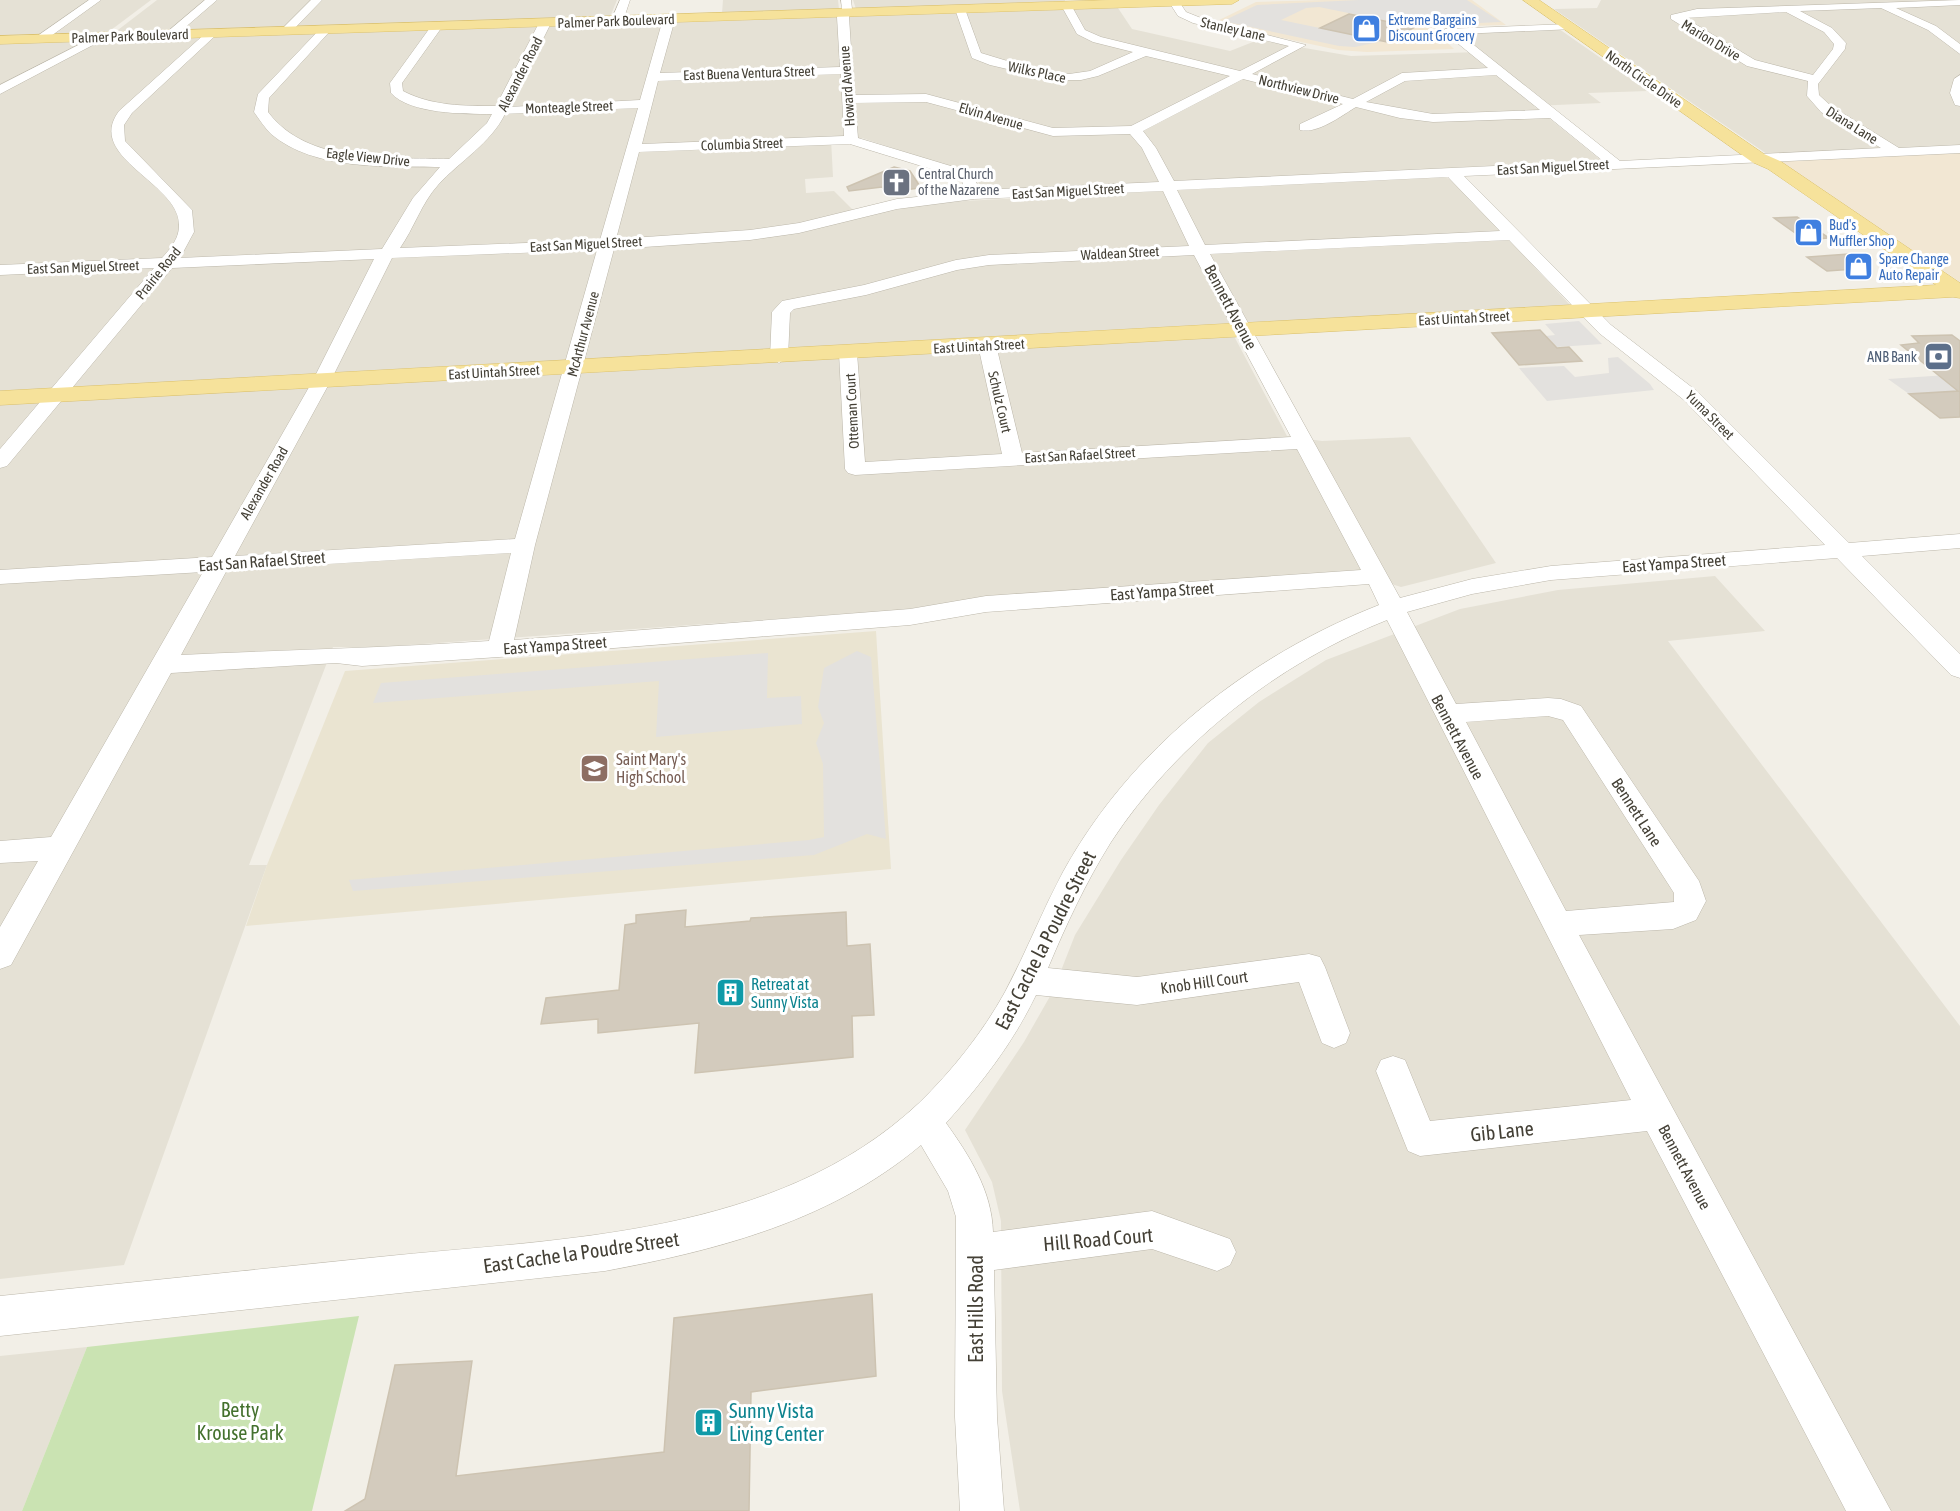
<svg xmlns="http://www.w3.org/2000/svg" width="1960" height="1511" font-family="'Asap Condensed',sans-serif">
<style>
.residential{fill:#e5e1d5}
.commercial{fill:#f2e7d3}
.education{fill:#eae4d1}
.green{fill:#cae3b2}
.parking{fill:#e3e1de}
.building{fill:#d3cbbd;stroke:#cdc3b1;stroke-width:1.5}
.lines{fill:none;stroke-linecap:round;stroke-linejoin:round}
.minor-casing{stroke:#bcb7aa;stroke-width:1}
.major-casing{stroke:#dac06c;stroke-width:1}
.minor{fill:#fff;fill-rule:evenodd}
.major{fill:#f6e29b;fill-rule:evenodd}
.labels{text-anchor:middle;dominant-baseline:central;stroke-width:6;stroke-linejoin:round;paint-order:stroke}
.far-shop-label{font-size:14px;fill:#366cbe;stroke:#fff;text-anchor:start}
.far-street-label{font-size:14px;fill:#444036;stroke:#fff}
.far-worship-label{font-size:14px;fill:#5b616d;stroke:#fff;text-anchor:start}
.far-service-label{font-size:14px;fill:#4e5e75;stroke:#fff;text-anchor:end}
.street-label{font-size:16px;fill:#444036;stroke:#fff}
.education-label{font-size:16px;fill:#785e54;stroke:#fff;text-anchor:start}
.culture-label{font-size:16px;fill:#0d838f;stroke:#fff;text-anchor:start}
.near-street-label{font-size:20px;fill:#444036;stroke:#fff}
.near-park-label{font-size:20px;fill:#44712e;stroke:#fff}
.near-culture-label{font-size:20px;fill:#0d838f;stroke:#fff;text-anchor:start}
</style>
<rect width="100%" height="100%" fill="#f2efe7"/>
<path class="residential" d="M0,0H151L107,33L0,36Z
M157,0H617L610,17L114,33Z
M723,0H838L839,9L722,13Z
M853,0H1065V1L856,9Z
M1601,0H1960V146L1767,154L1554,9L1597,8Z
M1118,8L1132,29L1230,51L1258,40L1351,56L1480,52L1459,34L1559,29L1648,91L1588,93L1601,103L1534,106L1602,161L987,191L982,190L977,179L966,172L862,138H840L831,139L833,177L805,179L806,193L834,191L854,211L795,225L751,231L596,240L0,266V44Z
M1440,177L1452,179L1571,306L1255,325L1235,338L1287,436L1322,441L1410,437L1496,563L1401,587L1350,571L985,597L901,610L381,647H333L249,865H267L124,1265L0,1279V275L805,231L883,212L943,202Z
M1715,576L1765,631L1668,641L1960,1026V1511H1020L1002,1391L1001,1221L992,1182L965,1130L1024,1042L1053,991L1075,935L1121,860L1159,805L1208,743L1259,702L1326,660L1460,609L1558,590Z
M87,1347L22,1511H0V1356Z"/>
<path class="commercial" d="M1323,0H1472L1506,25L1431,27L1454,49L1367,52L1338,50L1213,23L1256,2Z
M1960,152V282L1901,243L1883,235L1779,161Z"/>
<path class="education" d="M876,631L891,869L246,926L267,865L345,671Z"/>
<path class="green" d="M359,1316L312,1511H22L87,1347Z"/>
<path class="parking" d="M1359,0H1467L1501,22L1412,26L1319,7L1306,8L1281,20L1383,41L1355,47L1339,46L1223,21L1257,5Z
M1579,321L1602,344L1557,347L1546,336L1555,335L1545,324Z
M1618,357L1650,384L1654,390L1547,401L1519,368L1564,366L1575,377L1609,373L1608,358Z
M1947,375L1960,391L1909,394L1888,379Z
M857,651L871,657L886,839L867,834L814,855L353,891L349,880L809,840L824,837L823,764L816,743L824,723L818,707L824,668Z
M768,653L767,698L801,696L802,724L656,737L659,681L373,703L381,683Z"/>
<path class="building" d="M1349,14L1415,27L1387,42L1320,28Z
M894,167L910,171L921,188L887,192L882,187L849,191L847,187Z
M1797,217L1829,238L1805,240L1774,218Z
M1849,254L1870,268L1827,271L1807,257Z
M1540,330L1557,348L1569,347L1582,361L1519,365L1492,333Z
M1952,335L1960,341V417L1940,418L1909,394L1958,391L1901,345L1919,343L1912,336Z
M686,910L685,927L750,921L751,918L846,912L847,946L870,944L874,1015L852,1016L853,1057L695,1073L699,1023L598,1033V1019L541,1024L546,998L619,990L625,925L636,923V915Z
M872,1294L876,1376L751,1392L749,1511H345L365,1499L395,1365L472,1361L456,1476L664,1452L674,1318Z"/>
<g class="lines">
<defs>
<path id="minor" d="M89,0H101L44,41H36V37Z
M205,0H217L174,37H166V33Z
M311,0H322L290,33H282V29Z
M620,0H630L623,21L617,24L611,21Z
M841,0H851L852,9L849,17L854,95L926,94L1053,128L1131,126L1230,76L1146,56L1098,76L1081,80H1054L990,65L972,58L955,9L956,7L965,9L981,53L1037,70L1069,74L1090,71L1133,52L1093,42L1077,34L1061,5L1066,2L1070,3L1085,30L1101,37L1240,71L1289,46L1193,23L1178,16L1169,2L1178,0L1186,12L1201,18L1306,45L1252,74L1353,99L1402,73L1488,68L1445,33V29L1569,24L1573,25V29L1460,34L1620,161L1881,148L1821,112L1807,96L1808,81L1747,66L1671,19V15L1697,9L1960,0V5L1896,8L1936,26L1960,44V54L1928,30L1881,8L1800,11L1832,28L1846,43L1845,49L1818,84L1819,95L1831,106L1899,148L1960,145V153L1464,176L1611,325L1698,392L1849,543L1960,534V548L1862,556L1960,654V678L1951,675L1837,558L1551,580L1472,594L1407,612L1456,704L1548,698L1561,699L1581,706L1699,881L1706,901L1696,920L1673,929L1579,935L1891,1511H1846L1647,1131L1420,1156L1408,1151L1376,1071L1381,1060L1393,1056L1405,1060L1430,1121L1631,1100L1387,620C1278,663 1176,743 1111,842C1086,882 1066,925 1048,968L1137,977L1309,954L1320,957L1325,967L1350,1033L1346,1043L1334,1048L1322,1043L1299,982L1137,1005L1036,995C1013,1043 982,1083 946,1123C969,1155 992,1191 993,1232L1152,1211L1230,1239L1236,1252L1230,1265L1217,1271L1152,1249L994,1270L997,1417L1004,1511H960L955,1417L956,1217L948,1191L921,1145C831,1221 718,1250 605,1271L0,1336V1296C126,1283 253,1270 379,1257C563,1238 776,1237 919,1103C952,1071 983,1032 1005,992C1026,953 1042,911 1063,872C1131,748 1249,656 1379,605L1369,584L986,612L910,625L499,657L362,666L336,663L171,673L11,965L0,969V927L38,861L0,863V841L51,837L203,572L0,584V570L212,557L312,382L374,259L172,268L7,466L0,468V449L154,268L0,275V265L162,258C170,249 179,239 179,226C181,183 84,158 119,111L208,31H216V35L132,113L124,125L125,141L192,210L194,232L180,258L382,249L413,198L440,167C387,166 315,171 271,134C265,128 259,119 254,112L258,94L321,28L331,30L269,98L268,112C308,165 389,157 449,159L487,123L492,114C464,114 410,114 391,93L390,83L432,25L442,27L402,83L403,91C432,106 464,106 496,106L539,23L545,20L551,23L509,107L640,100L663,19L669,16L675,19L660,73L840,67L837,17L842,9ZM1786,12L1824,32L1834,44L1833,49L1813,75L1755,60L1685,18ZM841,74L844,136L642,144L658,81ZM1496,75L1540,110L1433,114L1366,102L1405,81ZM1243,79L1343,104L1300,124V130C1318,134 1341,116 1356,107L1400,118L1433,122L1550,118L1603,161L1174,181L1156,148L1143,131ZM926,102L1053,136L1130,134L1142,148L1159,182L980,190L973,176L964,170L858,138L855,103ZM638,108L600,240L400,248C414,228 421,204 438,185C460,161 491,143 505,114ZM850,144L954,176L962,181L965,192L897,199L799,223L750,230L616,239L639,152ZM1448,177L1500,231L1205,245L1177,190ZM1163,191L1189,246L989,255L956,260L864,285L782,301L772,312L770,357L779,363L788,357L790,313L794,309L866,295L957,270L989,265L1194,255L1291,437L1022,453L996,345L987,340L978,345L1002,454L865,462L857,353L848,347L839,353L845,469L848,473L855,475L1297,449L1361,570L986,596L910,609L514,640L535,545L614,249L750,240L799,233L897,209L974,199ZM1509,240L1599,333L1684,400L1825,545L1551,566L1472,579L1400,598L1210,254ZM594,250H597L515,539L235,556L330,382L392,258ZM511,553L489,641C386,648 284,650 181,655L227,570ZM1548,716L1563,720L1674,893V902L1566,911L1466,722Z
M98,35L108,37L0,94V85Z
M1960,75V106L1955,105L1950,93L1954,79Z"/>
<path id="major" d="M1110,0H1239L1232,4L0,44V36Z
M1523,0H1539L1764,154L1780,161L1960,283V298L1953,297L0,405V391L1936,285L1768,169L1752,162Z"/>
</defs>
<use href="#minor" class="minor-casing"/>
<use href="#major" class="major-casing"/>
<use href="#minor" class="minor"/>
<use href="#major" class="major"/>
</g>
<defs>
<symbol id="shop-square" viewBox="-11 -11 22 22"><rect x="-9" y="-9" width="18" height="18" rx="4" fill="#3f7fe0" stroke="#fff"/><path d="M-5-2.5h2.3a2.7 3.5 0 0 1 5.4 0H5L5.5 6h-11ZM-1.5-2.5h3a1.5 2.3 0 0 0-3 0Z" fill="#fff"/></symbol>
<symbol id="church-square" viewBox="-11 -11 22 22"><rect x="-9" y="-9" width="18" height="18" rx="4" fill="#6b7280" stroke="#fff"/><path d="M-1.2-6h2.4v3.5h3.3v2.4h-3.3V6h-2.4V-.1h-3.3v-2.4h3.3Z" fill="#fff"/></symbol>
<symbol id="bank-square" viewBox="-11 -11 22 22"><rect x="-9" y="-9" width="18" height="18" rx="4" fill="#5c6f8a" stroke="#fff"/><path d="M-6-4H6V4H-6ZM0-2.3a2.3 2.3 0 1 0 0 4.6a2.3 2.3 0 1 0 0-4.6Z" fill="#fff"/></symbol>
<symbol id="school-square" viewBox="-11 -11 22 22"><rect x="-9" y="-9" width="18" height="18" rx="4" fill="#8d6e63" stroke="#fff"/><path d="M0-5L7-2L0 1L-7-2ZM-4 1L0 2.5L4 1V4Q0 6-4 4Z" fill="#fff"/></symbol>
<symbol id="building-square" viewBox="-11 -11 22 22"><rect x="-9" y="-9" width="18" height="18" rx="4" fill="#0f9aa8" stroke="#fff"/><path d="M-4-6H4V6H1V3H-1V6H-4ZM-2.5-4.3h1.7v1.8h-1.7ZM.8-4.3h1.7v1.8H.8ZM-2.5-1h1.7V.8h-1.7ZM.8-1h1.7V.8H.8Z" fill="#fff"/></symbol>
</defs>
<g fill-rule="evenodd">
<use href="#shop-square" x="1350" y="12" width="33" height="33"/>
<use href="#church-square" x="880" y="166" width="33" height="33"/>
<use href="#shop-square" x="1792" y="216" width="33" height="33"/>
<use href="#shop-square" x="1842" y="250" width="33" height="33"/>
<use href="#bank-square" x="1922" y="340" width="33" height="33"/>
<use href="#school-square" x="578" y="752" width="33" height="33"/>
<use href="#building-square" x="714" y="976" width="33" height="33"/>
<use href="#building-square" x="692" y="1406" width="33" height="33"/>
</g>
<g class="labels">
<g class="far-shop-label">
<text x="1388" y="20">Extreme Bargains<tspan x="1388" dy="16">Discount Grocery</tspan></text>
<text x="1829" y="225">Bud's<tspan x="1829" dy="16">Muffler Shop</tspan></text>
<text x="1879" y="259">Spare Change<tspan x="1879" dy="16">Auto Repair</tspan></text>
</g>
<g class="far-street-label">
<text transform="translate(616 21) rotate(-2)">Palmer Park Boulevard</text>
<text transform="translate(1233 29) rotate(13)">Stanley Lane</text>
<text transform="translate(130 36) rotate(-2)">Palmer Park Boulevard</text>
<text transform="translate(1711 40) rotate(31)">Marion Drive</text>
<text transform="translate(1037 72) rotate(12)">Wilks Place</text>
<text transform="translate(749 73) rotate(-2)">East Buena Ventura Street</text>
<text transform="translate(520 74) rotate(-63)">Alexander Road</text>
<text transform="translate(1644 79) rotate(35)">North Circle Drive</text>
<text transform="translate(847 86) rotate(-94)">Howard Avenue</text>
<text transform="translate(1299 89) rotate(14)">Northview Drive</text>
<text transform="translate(569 107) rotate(-2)">Monteagle Street</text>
<text transform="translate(991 116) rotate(16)">Elvin Avenue</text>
<text transform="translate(1852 125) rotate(32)">Diana Lane</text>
<text transform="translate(742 144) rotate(-2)">Columbia Street</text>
<text transform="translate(368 157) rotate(6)">Eagle View Drive</text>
<text transform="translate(1553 167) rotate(-3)">East San Miguel Street</text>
<text transform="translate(1068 191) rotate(-3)">East San Miguel Street</text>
<text transform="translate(586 244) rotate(-3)">East San Miguel Street</text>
<text transform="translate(1120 253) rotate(-3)">Waldean Street</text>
<text transform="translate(83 267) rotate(-2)">East San Miguel Street</text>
<text transform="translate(158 273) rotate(-51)">Prairie Road</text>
<text transform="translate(1464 318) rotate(-3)">East Uintah Street</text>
<text transform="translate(583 334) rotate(-75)">McArthur Avenue</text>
<text transform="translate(979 346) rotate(-3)">East Uintah Street</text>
<text transform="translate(494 372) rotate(-3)">East Uintah Street</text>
<text transform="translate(1000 402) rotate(77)">Schulz Court</text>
<text transform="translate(852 411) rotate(-93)">Otteman Court</text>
<text transform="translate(1710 415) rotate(45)">Yuma Street</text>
<text transform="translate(1080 455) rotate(-3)">East San Rafael Street</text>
<text transform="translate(264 483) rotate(-60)">Alexander Road</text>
</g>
<g class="far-worship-label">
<text x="918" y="174">Central Church<tspan x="918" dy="16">of the Nazarene</tspan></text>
</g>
<g class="far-service-label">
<text x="1917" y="357">ANB Bank</text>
</g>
<g class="street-label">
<text transform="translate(1231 307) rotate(62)">Bennett Avenue</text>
<text transform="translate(262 561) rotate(-4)">East San Rafael Street</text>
<text transform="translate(1674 563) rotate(-4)">East Yampa Street</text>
<text transform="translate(1162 591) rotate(-4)">East Yampa Street</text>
<text transform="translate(555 645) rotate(-4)">East Yampa Street</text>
<text transform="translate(1458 737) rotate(62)">Bennett Avenue</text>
<text transform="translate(1637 812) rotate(57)">Bennett Lane</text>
<text transform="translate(1204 982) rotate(-8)">Knob Hill Court</text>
<text transform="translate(1685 1167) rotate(62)">Bennett Avenue</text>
</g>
<g class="education-label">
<text x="616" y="759">Saint Mary's<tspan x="616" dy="18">High School</tspan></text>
</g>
<g class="culture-label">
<text x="751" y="984">Retreat at<tspan x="751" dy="18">Sunny Vista</tspan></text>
</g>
<g class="near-street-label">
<text transform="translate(1045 940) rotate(-63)">East Cache la Poudre Street</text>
<text transform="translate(1502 1131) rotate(-6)">Gib Lane</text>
<text transform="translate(1098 1239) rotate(-5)">Hill Road Court</text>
<text transform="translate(581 1252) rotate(-8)">East Cache la Poudre Street</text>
<text transform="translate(975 1309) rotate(-90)">East Hills Road</text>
</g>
<g class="near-park-label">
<text x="240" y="1409">Betty<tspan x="240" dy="23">Krouse Park</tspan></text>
</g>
<g class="near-culture-label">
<text x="729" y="1410">Sunny Vista<tspan x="729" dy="23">Living Center</tspan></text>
</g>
</g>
</svg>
